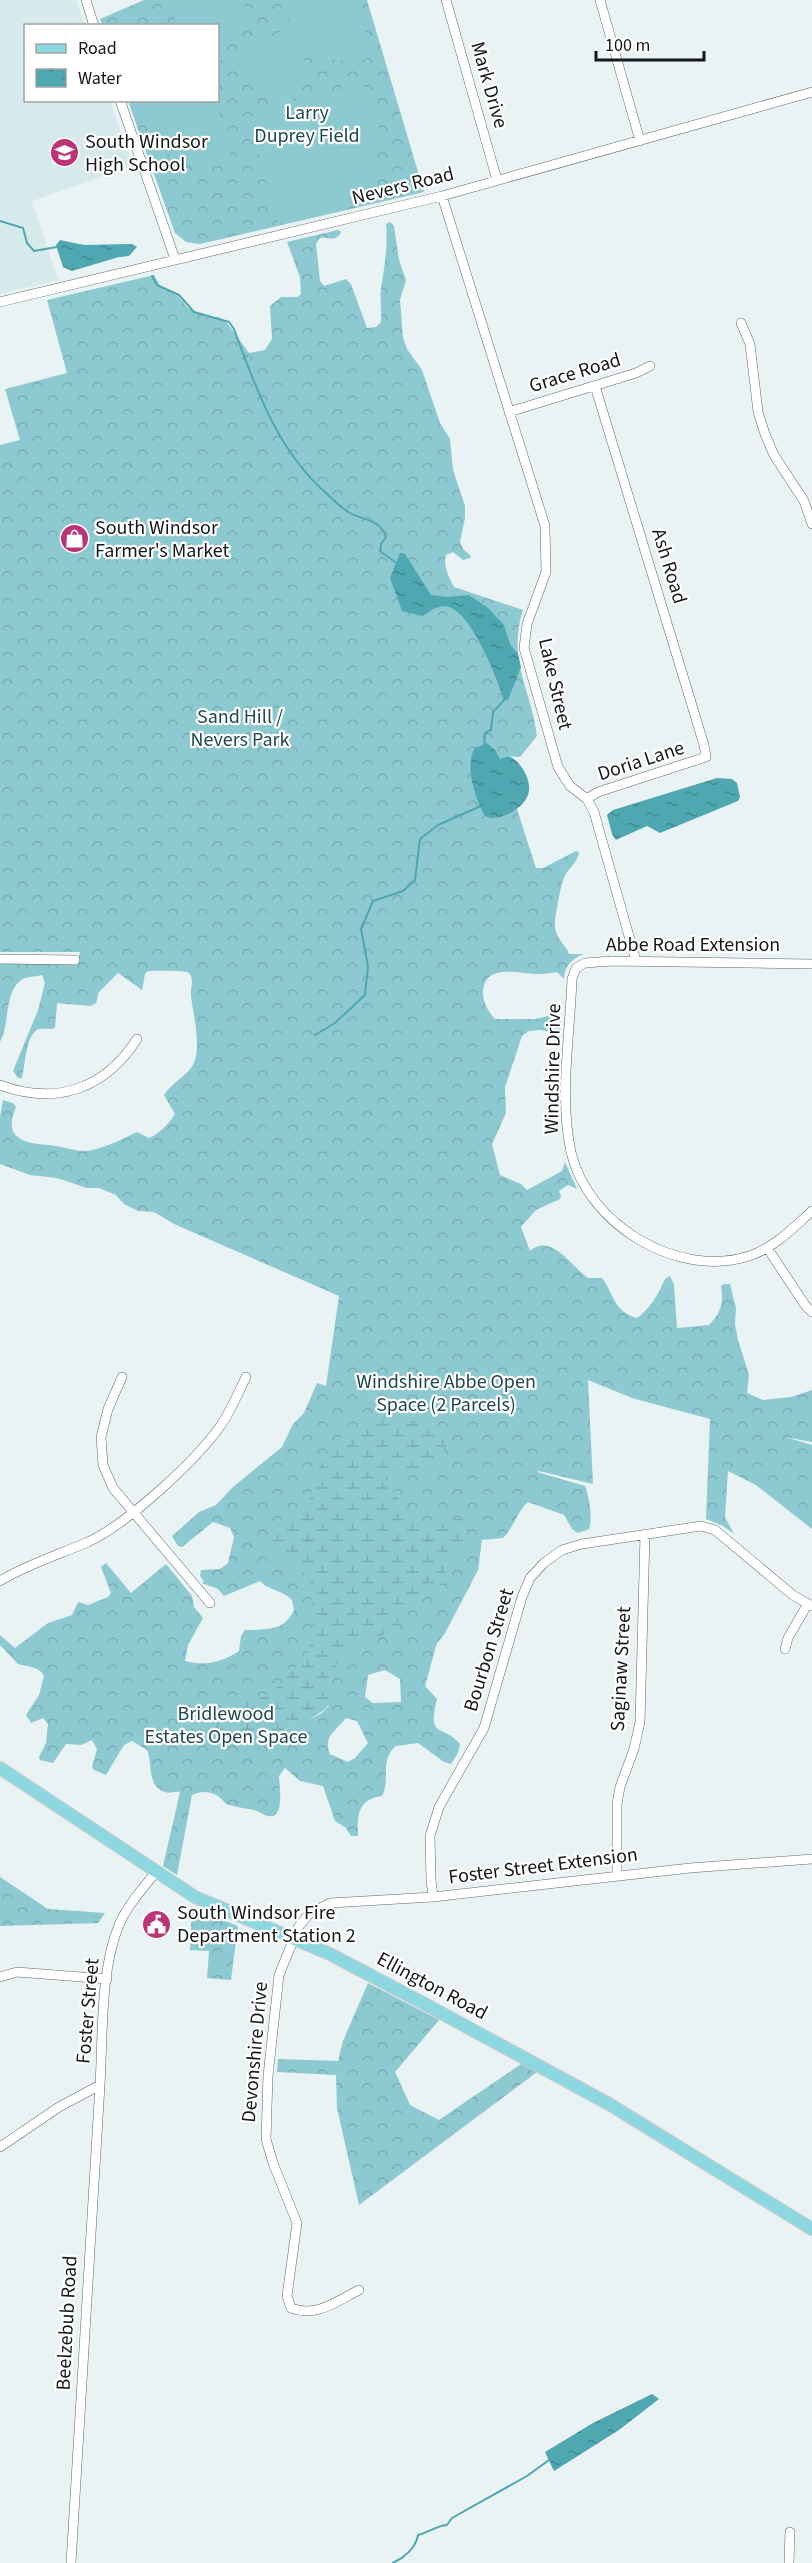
<svg xmlns="http://www.w3.org/2000/svg" width="812" height="2563" font-family="'Source Sans 3',sans-serif">
<style>
.built{fill:#d6e9eb}
.forest{fill:url(#forest-crowns);fill-rule:evenodd}
.wetland{fill:url(#wetland-marsh)}
.garden{fill:#8dc9d0}
.water{fill:url(#water-ripples)}
.lines{fill:none;stroke-linecap:round;stroke-linejoin:round}
.stream{stroke:#4ea7b1;stroke-width:2}
.minor-casing{stroke:#5f6869;stroke-width:10}
.major-casing{stroke:#ccc;stroke-width:14}
.minor{stroke:#fff;stroke-width:9}
.major{stroke:#8dd8e0;stroke-width:12}
.labels{text-anchor:middle;dominant-baseline:central;stroke-width:4.5;stroke-linejoin:round;paint-order:stroke}
.street-label{font-size:20px;fill:#151819;stroke:#fff}
.park-label{font-size:20px;fill:#20494d;stroke:#fff}
.poi-label{font-size:20px;fill:#151819;stroke:#fff;text-anchor:start}
</style>
<defs>
<pattern id="forest-crowns" width="20" height="18" patternUnits="userSpaceOnUse" patternTransform="scale(1.5)"><rect width="20" height="18" fill="#8dc9d0"/><path d="M2 6a3 3 0 1 1 6 0M12 15a3 3 0 1 1 6 0" fill="none" stroke="#79acb2"/></pattern>
<pattern id="wetland-marsh" width="20" height="14" patternUnits="userSpaceOnUse" patternTransform="scale(1.5)"><rect width="20" height="14" fill="#8dc9d0"/><path d="M1 5h8M5 5V1M11 12h8M15 12V8" fill="none" stroke="#79acb2"/></pattern>
<pattern id="water-ripples" width="26" height="14" patternUnits="userSpaceOnUse" patternTransform="scale(1.5)"><rect width="26" height="14" fill="#4ea7b1"/><path d="M2 4q2-2 4 0t4 0M15 11q2-2 4 0t4 0" fill="none" stroke="#40878f"/></pattern>
</defs>
<rect width="100%" height="100%" fill="#e9f3f4"/>
<path class="built" d="M0,0H76L85,25L26,26V100L110,101L133,166L32,201L58,280L0,294Z"/>
<path class="forest" d="M144,0H367L424,192L200,244L186,242L175,233L128,101L218,100V26L103,25L100,19Z
M390,222L394,226L399,260L406,280L400,300L403,338L407,349L422,370L440,423L450,439L453,470L465,506V518L460,542L463,549L471,556L470,558L463,560L453,552L446,555C443,566 449,577 454,587L523,610C507,661 531,688 537,736L520,757L506,756L501,760L536,868H543L576,851L579,852C577,865 567,868 563,880C561,886 554,920 555,926C556,940 567,946 569,954H584C572,958 564,967 564,979L557,972C551,973 544,974 538,974C519,974 484,962 483,993C483,1002 489,1013 495,1019H536L556,1014L561,1020L560,1036L549,1031L539,1030L529,1031L522,1036L505,1087L506,1113L492,1144L500,1175L521,1184L527,1190L562,1171L565,1162L577,1189L568,1185L559,1191L561,1196L560,1199L536,1210L521,1227L530,1251C551,1232 572,1267 588,1278H602C614,1294 614,1312 637,1318C650,1309 659,1293 665,1279L670,1276L674,1285L677,1328L709,1325C721,1313 724,1302 721,1286L724,1284H730L736,1308L735,1324L738,1340L749,1375L747,1393L763,1400L791,1397L812,1390V1442L785,1437L812,1445V1529L756,1485L728,1471L725,1517L734,1534L723,1526L706,1519L710,1419L632,1398L588,1380L593,1484L539,1471L537,1472L585,1486C589,1496 593,1519 589,1529L578,1533L572,1529L564,1515L528,1502C517,1512 514,1527 503,1538L482,1540L478,1570L444,1635L437,1643L425,1686L437,1699C427,1740 442,1723 460,1744L458,1753L451,1764L444,1762L418,1743L396,1746C379,1760 391,1780 382,1796C358,1799 357,1815 358,1836H351L346,1828L335,1821L323,1786L300,1781L285,1768L279,1776C279,1786 286,1820 267,1816C263,1815 259,1811 254,1810C245,1808 235,1807 226,1804C217,1792 205,1789 192,1795L177,1875L163,1866L180,1792C174,1791 170,1794 165,1792C146,1786 153,1763 147,1750L132,1741L124,1745L106,1775L94,1770L92,1767L97,1749L92,1740L81,1745L66,1744L53,1763L40,1760L39,1757L46,1743L48,1724L43,1718L31,1723L26,1715L39,1695L44,1676C40,1667 26,1666 18,1664L0,1645V1635L15,1648L48,1623L72,1615L78,1602L88,1605L108,1597L111,1593L101,1567L106,1563L131,1593L166,1564L192,1596L194,1607L203,1618L188,1645L185,1661C206,1666 220,1663 239,1651L241,1636L245,1630C266,1629 284,1632 294,1610L292,1600C282,1590 270,1591 260,1581L224,1596L218,1589L202,1583L204,1581L200,1576L201,1570L220,1569L228,1563L234,1537L230,1528L213,1522L182,1547L178,1546L172,1536L199,1512L216,1505L233,1487L282,1447L293,1424L304,1413L317,1383L326,1386L339,1296L174,1224L154,1212L138,1211L124,1204L116,1195L99,1188H87L57,1178L30,1175L0,1164V1117L3,1100L13,1103L16,1107C0,1144 32,1143 56,1146C69,1148 79,1153 93,1150C108,1146 123,1139 137,1132L149,1138C160,1133 168,1125 175,1114L164,1095C171,1083 186,1077 193,1065C202,1049 193,1013 191,996C190,988 195,980 189,973C186,970 155,971 148,971L145,974L142,990L118,973L99,992L96,1003L91,1006L57,1003L55,1028C49,1030 46,1028 40,1029C26,1030 25,1068 22,1078H18L13,1071L38,1010L45,983L42,975C36,977 29,976 23,979C4,989 10,1025 0,1042V964H34L78,958L80,952H0V445L20,440L5,389L67,373L47,300L154,275L161,287L178,296L188,308L206,317H219L228,324L249,353L265,350L272,339L270,306L281,297H297L301,294L300,277L287,242L338,230L341,232C337,242 328,237 320,238L316,244L320,281L324,286L346,279L351,284L367,328L376,327L381,322C382,309 379,294 382,282C385,263 388,244 386,224ZM385,1670L400,1679L401,1702L373,1703L365,1697L368,1675ZM301,1698L329,1706C316,1722 294,1721 281,1734ZM346,1718L357,1721L368,1743L355,1758L348,1762L330,1754C323,1736 335,1732 346,1718Z
M0,1877L48,1909L105,1913L98,1923L0,1926Z
M192,1908L238,1926L231,1980L207,1978L209,1951L190,1950Z
M368,1983L439,2020L395,2072L410,2105L439,2120L521,2064L537,2072L359,2205L337,2108L336,2075L277,2072L278,2059L338,2061L343,2041Z"/>
<path class="wetland" d="M388,1416C400,1419 438,1427 445,1436C450,1442 445,1448 442,1453C437,1466 429,1472 415,1475L400,1470L387,1476L385,1480L387,1487C399,1496 415,1522 429,1525C441,1526 460,1513 470,1522L466,1542L449,1563L438,1589L418,1597L399,1619L394,1629L377,1638L355,1642L347,1648L334,1670L327,1708L304,1723L286,1729L269,1746L259,1747L252,1738L234,1731L211,1738L195,1737L190,1728L193,1721L214,1712L264,1697L280,1685L304,1659L310,1646L313,1615L309,1578L293,1563L282,1557L272,1556L269,1552L270,1544L279,1531L286,1528L297,1518L302,1507L310,1500L315,1474L338,1440L349,1433L363,1432Z"/>
<path class="garden" d="M172,0H246L239,21L219,65L218,26L176,25Z
M304,0H358L372,57C331,72 292,46 284,5Z
M285,28C312,48 306,77 291,102L362,84C384,116 386,151 365,185C360,192 354,202 347,206C333,214 296,219 278,224L250,121L255,112L279,105L277,102L272,104L234,68L235,62L237,60Z
M179,101H216L233,163C188,176 154,156 142,111Z"/>
<path class="water" d="M60,240L84,245L132,244L137,247L129,256L119,257L72,271L63,267L56,245Z
M400,553L405,554L431,595L446,597L469,595L488,608L504,625L510,644L518,654L521,667L508,700H504C497,678 472,614 449,607C439,604 430,611 423,616L402,611L390,578Z
M487,743L495,750L500,759L508,756C521,760 533,782 528,795C523,809 498,823 485,816C475,798 464,766 475,748Z
M717,778L732,779L737,783L740,797L738,801L660,833L647,826L616,840L612,834L607,815L613,810Z
M652,2394L659,2399L619,2430L554,2471L545,2452L593,2423Z"/>
<g class="lines">
<path class="stream" d="M0,221L23,228L27,243L34,251L57,247
M152,276L157,285L179,295L194,312L229,322L234,329C255,387 278,451 325,492C333,499 341,508 350,513C365,521 380,519 386,537L381,544L380,551L395,562
M484,746L485,733L491,730L493,712L506,698
M315,1035L335,1023L365,995L368,966L361,929L373,901L403,891L415,880L420,839L438,825L481,806
M393,2563C405,2557 416,2548 418,2535C429,2532 436,2526 447,2525L452,2518L527,2476L549,2460"/>
<defs>
<path id="minor" d="M86,0L94,26
M446,0L497,180
M600,0L640,141
M120,100L175,259
M442,196L545,526L546,572L527,624L524,648L558,767L570,786L587,799L594,812L636,961
M0,302L442,196L812,92
M741,323L750,344L758,412L765,434L774,455L804,501L812,524
M509,412L636,373L650,366
M587,799L598,792L706,757L704,745L595,386
M0,959L75,960
M812,964L612,961L585,963L576,968L572,979C570,1035 559,1097 571,1152C588,1225 678,1279 749,1256C774,1248 793,1228 812,1211
M0,1085C56,1106 105,1089 137,1039
M768,1249L805,1305L812,1312
M122,1377L108,1409L101,1437L103,1465L113,1488L210,1603
M0,1581C28,1564 58,1555 88,1542C127,1524 196,1461 221,1425C231,1411 238,1393 246,1377
M785,1649L788,1638L807,1605
M617,1875V1804L620,1787L634,1749L640,1722L645,1534
M433,1897L431,1880L430,1836L439,1807L484,1728L522,1597L530,1578L544,1563L562,1550L582,1544L701,1526L715,1530L794,1596L812,1606
M0,1977L17,1972L107,1979
M0,2147L59,2107L100,2085C103,2035 100,1971 119,1925C127,1906 143,1888 156,1872
M359,2290C337,2301 316,2318 291,2308L287,2296L297,2223L273,2163L266,2139L268,2076L279,1975L299,1926L309,1914L330,1903L433,1897L690,1868L812,1859
M71,2563L100,2085
M789,2563L790,2532"/>
<path id="major" d="M0,1768L195,1897L330,1954L421,2002L609,2104L812,2229"/>
</defs>
<use href="#minor" class="minor-casing"/>
<use href="#major" class="major-casing"/>
<use href="#minor" class="minor"/>
<use href="#major" class="major"/>
</g>
<defs>
<symbol id="school-disc" viewBox="-11 -11 22 22"><circle r="9.5" fill="#bb3475" stroke="#fff"/><path d="M0-5L7-2L0 1L-7-2ZM-4 1L0 2.5L4 1V4Q0 6-4 4Z" fill="#fff"/></symbol>
<symbol id="shop-disc" viewBox="-11 -11 22 22"><circle r="9.5" fill="#bb3475" stroke="#fff"/><path d="M-5-2.5h2.3a2.7 3.5 0 0 1 5.4 0H5L5.5 6h-11ZM-1.5-2.5h3a1.5 2.3 0 0 0-3 0Z" fill="#fff"/></symbol>
<symbol id="civic-disc" viewBox="-11 -11 22 22"><circle r="9.5" fill="#bb3475" stroke="#fff"/><path d="M-.6-6.5H3V-4.5H.6V-3L4-1V1h2V6H-6V1h2V-1L-.6-3ZM-1.2 2.5V6h2.4V2.5Z" fill="#fff"/></symbol>
</defs>
<g fill-rule="evenodd">
<use href="#school-disc" x="48" y="136" width="33" height="33"/>
<use href="#shop-disc" x="58" y="522" width="33" height="33"/>
<use href="#civic-disc" x="140" y="1908" width="33" height="33"/>
</g>
<g class="labels">
<g class="street-label">
<text transform="translate(489 85) rotate(74)">Mark Drive</text>
<text transform="translate(403 186) rotate(-14)">Nevers Road</text>
<text transform="translate(575 373) rotate(-17)">Grace Road</text>
<text transform="translate(669 566) rotate(73)">Ash Road</text>
<text transform="translate(555 684) rotate(77)">Lake Street</text>
<text transform="translate(641 761) rotate(-18)">Doria Lane</text>
<text x="693" y="945">Abbe Road Extension</text>
<text transform="translate(553 1069) rotate(-89)">Windshire Drive</text>
<text transform="translate(489 1650) rotate(-73)">Bourbon Street</text>
<text transform="translate(621 1669) rotate(-87)">Saginaw Street</text>
<text transform="translate(543 1866) rotate(-7)">Foster Street Extension</text>
<text transform="translate(432 1986) rotate(28)">Ellington Road</text>
<text transform="translate(88 2011) rotate(-85)">Foster Street</text>
<text transform="translate(255 2052) rotate(-85)">Devonshire Drive</text>
<text transform="translate(67 2323) rotate(-87)">Beelzebub Road</text>
</g>
<g class="park-label">
<text x="307" y="113">Larry<tspan x="307" dy="23">Duprey Field</tspan></text>
<text x="240" y="717">Sand Hill /<tspan x="240" dy="23">Nevers Park</tspan></text>
<text x="446" y="1382">Windshire Abbe Open<tspan x="446" dy="23">Space (2 Parcels)</tspan></text>
<text x="226" y="1714">Bridlewood<tspan x="226" dy="23">Estates Open Space</tspan></text>
</g>
<g class="poi-label">
<text x="85" y="142">South Windsor<tspan x="85" dy="23">High School</tspan></text>
<text x="95" y="528">South Windsor<tspan x="95" dy="23">Farmer's Market</tspan></text>
<text x="177" y="1913">South Windsor Fire<tspan x="177" dy="23">Department Station 2</tspan></text>
</g>
</g>
<rect x="24" y="24" width="195" height="78" fill="#ffffff" stroke="#a1a3a3" stroke-width="1.5"/>
<rect x="36" y="44" width="30" height="9" fill="#8dd8e0" stroke="#a1a3a3" stroke-width="1.5"/>
<text x="78" y="54" font-size="18" fill="#151819">Road</text>
<rect x="36" y="69" width="30" height="18" fill="url(#water-ripples)" stroke="#a1a3a3" stroke-width="1.5"/>
<text x="78" y="84" font-size="18" fill="#151819">Water</text>
<path d="M596 51v9h108v-9" fill="none" stroke="#151819" stroke-width="3"/>
<text x="605" y="51" font-size="18" fill="#151819" stroke="#ffffff" stroke-width="4.5" paint-order="stroke">100 m</text>
</svg>
